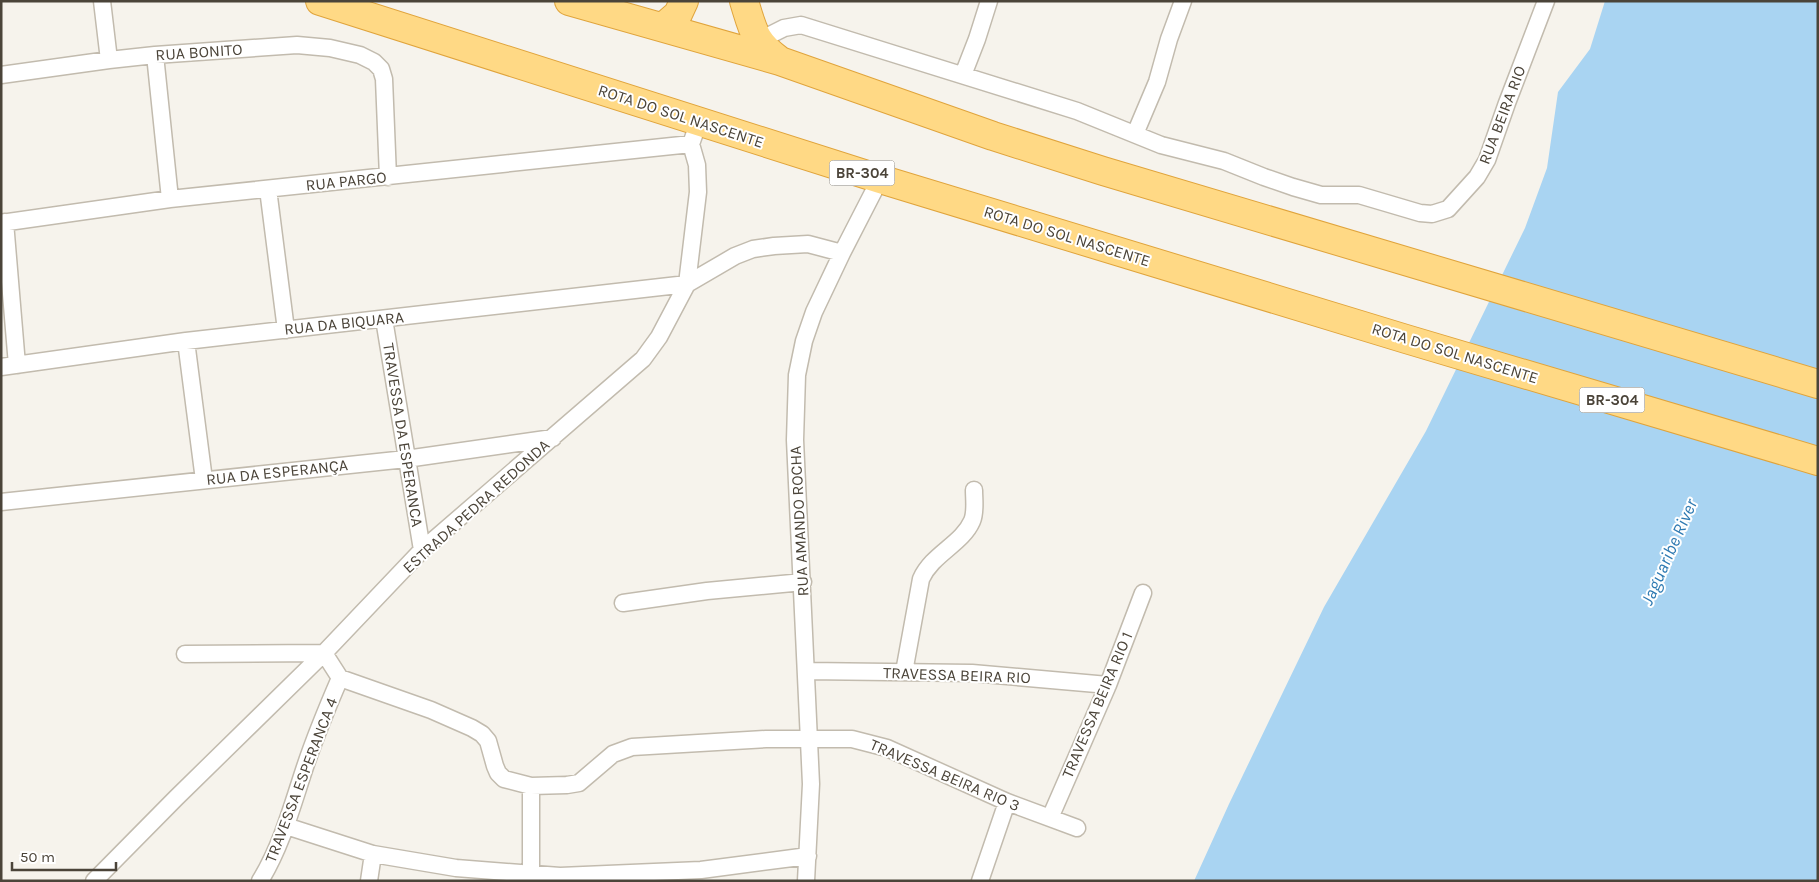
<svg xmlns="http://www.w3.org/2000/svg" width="1819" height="882" font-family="Karla,sans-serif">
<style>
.water{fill:#a9d4f2}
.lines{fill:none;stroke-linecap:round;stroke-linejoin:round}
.minor-casing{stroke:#c2bbae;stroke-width:19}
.trunk-casing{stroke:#e0a43c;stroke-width:30}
.minor{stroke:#fff;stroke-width:16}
.trunk{stroke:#ffd985;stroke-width:28}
.labels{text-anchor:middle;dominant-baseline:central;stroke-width:4;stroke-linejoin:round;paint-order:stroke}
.shield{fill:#fff;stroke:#817c74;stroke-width:1}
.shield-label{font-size:15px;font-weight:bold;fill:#4b4439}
.street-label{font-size:16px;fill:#4b4439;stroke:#fff}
.water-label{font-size:18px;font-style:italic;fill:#2e7ab2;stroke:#fff}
</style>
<rect width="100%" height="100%" fill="#f6f3ec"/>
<path class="water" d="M1605,1H1818V881H1194L1229,804L1324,607L1426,431L1525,228L1547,168L1558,92L1590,49Z"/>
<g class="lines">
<defs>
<path id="minor" d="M102,1L109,60
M758,41L784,28L801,25L1077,111L1161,145L1224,161L1264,177L1293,187L1321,195H1359L1420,213L1432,214L1448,209L1477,177L1487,160L1507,103L1546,1
M155,55L170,199
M1,75L109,60L155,55L297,45L330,48L360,55L374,62L381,69L384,79L388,177
M963,75L977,39L989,1
M1135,134L1157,82L1169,39L1183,1
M268,189L286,330
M5,222L17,365
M1,223L170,199L691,144
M384,319L422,550
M186,341L204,480
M1,367L186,341L687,284L698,192L697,165L691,144L699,121
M1,502L406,459L553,438
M623,603L707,591L803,582
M185,654L324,653L340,678L431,710L472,728L482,734L488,741L495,766L498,773L504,779L531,786L567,785L579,783L613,754L632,747L766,739H852L887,748L1007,802L1077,828
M806,671L972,673L1108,685
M904,672L921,579C932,554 962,544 972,521C976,512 974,500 974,490
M1050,818L1108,685L1143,593
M286,826L373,854L456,868L560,876L701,870L808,856
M531,873V786
M94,881L176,798L324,653L422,550L643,359L659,337L687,284L735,256L753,249L774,246L808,244L842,253
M260,881C282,845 292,806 305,767C315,737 327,708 340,678
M369,881L373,854
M806,881L811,784L795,440L797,375L804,341L814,312L842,253L880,179
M980,881L1007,802"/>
<path id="trunk" d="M320,1L880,179L1406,339L1818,461
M569,1L780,61L993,136L1103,171L1818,384
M744,1C753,30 754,42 779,60
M663,27L678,14L684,1"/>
</defs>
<use href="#minor" class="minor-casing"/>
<use href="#trunk" class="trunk-casing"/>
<use href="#minor" class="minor"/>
<use href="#trunk" class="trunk"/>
</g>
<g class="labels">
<g class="shield">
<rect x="829.5" y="160.5" width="65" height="25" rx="4"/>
<rect x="1579.5" y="387.5" width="65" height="25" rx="4"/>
</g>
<g class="shield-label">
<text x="862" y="173">BR-304</text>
<text x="1612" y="400">BR-304</text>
</g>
<g class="street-label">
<text transform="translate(199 52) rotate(-4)">RUA BONITO</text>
<text transform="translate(1502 115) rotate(-69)">RUA BEIRA RIO</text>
<text transform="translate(681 116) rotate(18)">ROTA DO SOL NASCENTE</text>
<text transform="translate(346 181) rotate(-6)">RUA PARGO</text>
<text transform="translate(1067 236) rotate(17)">ROTA DO SOL NASCENTE</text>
<text transform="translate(344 323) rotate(-6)">RUA DA BIQUARA</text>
<text transform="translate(1455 353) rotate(17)">ROTA DO SOL NASCENTE</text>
<text transform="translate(403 435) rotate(81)">TRAVESSA DA ESPERANCA</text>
<text transform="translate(277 472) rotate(-6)">RUA DA ESPERANÇA</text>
<text transform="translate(476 506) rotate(-42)">ESTRADA PEDRA REDONDA</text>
<text transform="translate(799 521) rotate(-93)">RUA AMANDO ROCHA</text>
<text transform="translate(957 675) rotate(2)">TRAVESSA BEIRA RIO</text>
<text transform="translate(1097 705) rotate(-67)">TRAVESSA BEIRA RIO 1</text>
<text transform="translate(945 775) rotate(23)">TRAVESSA BEIRA RIO 3</text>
<text transform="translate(301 780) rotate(-69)">TRAVESSA ESPERANCA 4</text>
</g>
<g class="water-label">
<text transform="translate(1669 552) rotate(-66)">Jaguaribe River</text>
</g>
</g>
<rect width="1819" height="882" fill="none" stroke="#4b4439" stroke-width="5"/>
<path d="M12 862v8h104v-8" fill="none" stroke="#4b4439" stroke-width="2.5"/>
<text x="20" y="862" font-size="15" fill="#4b4439" stroke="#ffffff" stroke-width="4" paint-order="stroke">50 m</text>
</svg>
